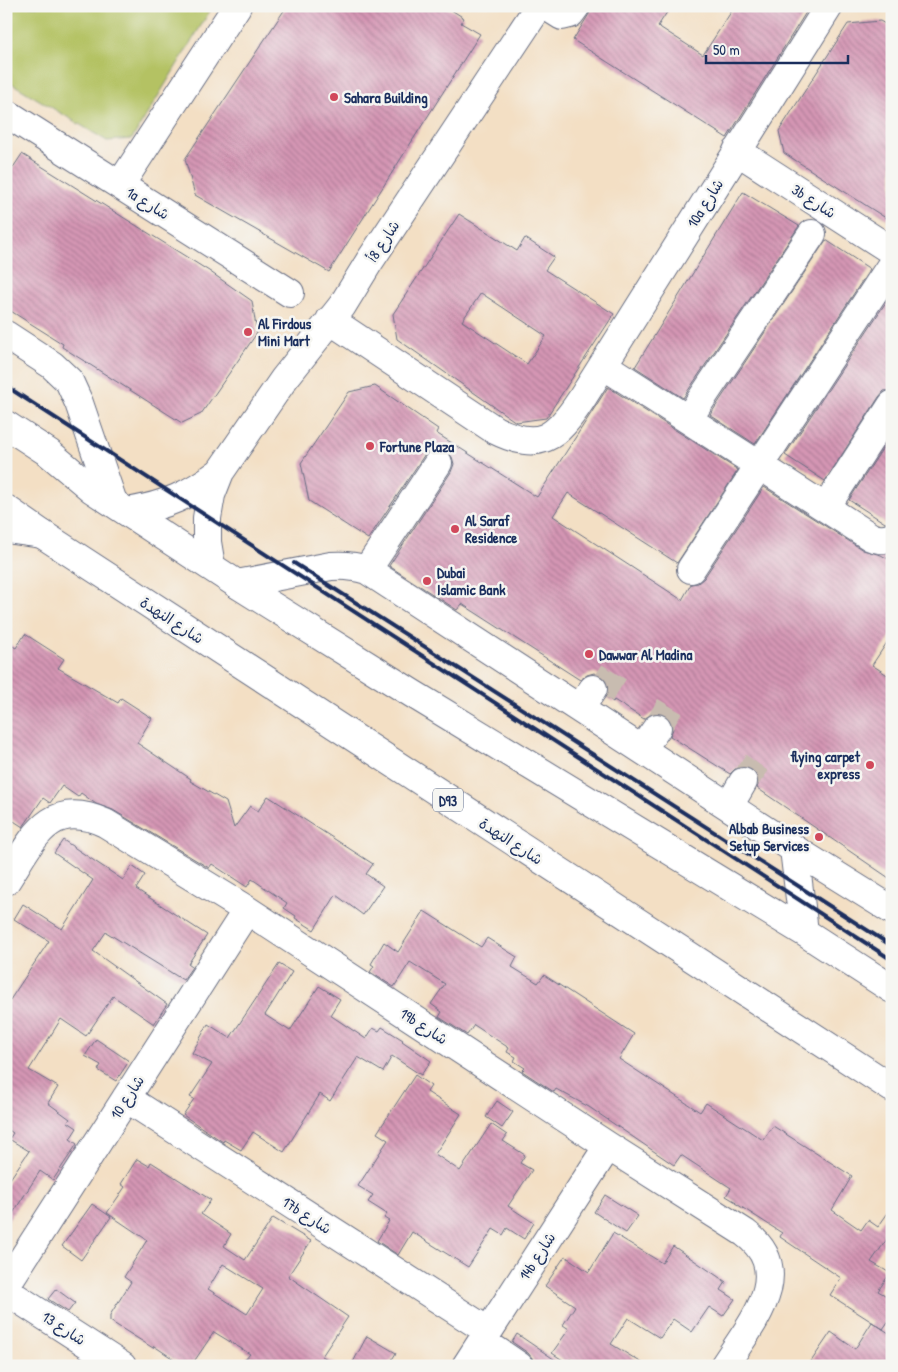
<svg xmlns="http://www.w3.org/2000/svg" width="898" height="1372" font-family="'Patrick Hand','Playpen Sans Arabic',sans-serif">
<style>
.park{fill:#b4c264;stroke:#687861}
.building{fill:url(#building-back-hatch);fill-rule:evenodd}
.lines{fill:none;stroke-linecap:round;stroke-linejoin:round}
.minor-tunnel{stroke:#c8bcb0;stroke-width:28;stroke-dasharray:28 14;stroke-linecap:butt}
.minor-casing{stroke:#676d82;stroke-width:30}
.major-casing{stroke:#676d82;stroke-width:30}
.minor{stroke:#fff;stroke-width:28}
.major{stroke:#fff;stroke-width:28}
.rail{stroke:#1b2f5e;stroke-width:4}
.poi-dot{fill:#d1495b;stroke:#f6f6f2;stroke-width:2}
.labels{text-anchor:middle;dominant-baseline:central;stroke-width:5;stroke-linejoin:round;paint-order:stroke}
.shield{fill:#f6f6f2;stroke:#5d6b8a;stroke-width:1}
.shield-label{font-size:14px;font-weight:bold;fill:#1b2f5e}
.poi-label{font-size:15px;font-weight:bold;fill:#1b2f5e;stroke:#f6f6f2;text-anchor:start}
.street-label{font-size:15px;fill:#1b2f5e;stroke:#f6f6f2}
</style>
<defs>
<pattern id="building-back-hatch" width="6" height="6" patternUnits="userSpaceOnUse" patternTransform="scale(1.25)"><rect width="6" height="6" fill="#d596b4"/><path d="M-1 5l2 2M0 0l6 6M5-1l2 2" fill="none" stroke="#ac7b96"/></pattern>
</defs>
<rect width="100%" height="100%" fill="#f6f6f2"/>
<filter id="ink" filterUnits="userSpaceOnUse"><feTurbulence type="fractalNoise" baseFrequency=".02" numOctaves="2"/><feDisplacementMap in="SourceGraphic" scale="10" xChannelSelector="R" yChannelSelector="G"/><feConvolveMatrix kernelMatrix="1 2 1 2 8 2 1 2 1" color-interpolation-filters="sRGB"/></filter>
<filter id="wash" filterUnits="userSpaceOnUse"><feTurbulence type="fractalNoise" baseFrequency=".0096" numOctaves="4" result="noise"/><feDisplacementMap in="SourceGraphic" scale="20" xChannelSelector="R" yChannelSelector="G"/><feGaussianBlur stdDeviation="1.12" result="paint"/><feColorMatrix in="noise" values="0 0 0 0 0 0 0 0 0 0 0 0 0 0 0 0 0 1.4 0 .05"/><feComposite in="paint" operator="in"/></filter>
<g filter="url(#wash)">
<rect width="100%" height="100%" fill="#f3dfc4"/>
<path class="park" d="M6,6H213L132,139L107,141L6,80Z"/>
<g id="blocks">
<path class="building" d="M287,6H445L464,18L461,23L480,34L329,272L195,195L185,159Z
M594,6H671L658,26L703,55L735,6H810L727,138L573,40Z
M880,21L892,28V222L784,153L779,131L848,24Z
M22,154L209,271L252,301L257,333L201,414L182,423L62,347L63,344L6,308V178Z
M743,192L799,226L683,398L635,367Z
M459,214L517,251L525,238L554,257L545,270L614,314L546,418L516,422L397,339L393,314ZM481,293L546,336L527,364L462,321Z
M826,240L870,269L755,444L710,415Z
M892,293V390L884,391L879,397L825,481L785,455Z
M375,386L438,429L436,433L537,497L608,387L738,470L677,563L568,493L553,516L682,600L691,584L698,583L704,578L764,487L863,550L881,555L892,561V635L872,665L892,678V880L757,788L759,782L757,775L751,769L743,766L735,769L730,774L670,736L673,729L671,722L666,715L658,712L651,714L644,719L614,700L613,702L606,697L609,690L607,683L601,676L594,673L587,675L580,680L462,604L457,610L389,566L451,472L454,464L452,457L446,450L438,447L432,449L425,454L368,539L309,501L301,463L349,392Z
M892,434V522L885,523L849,500Z
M25,634L64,659L58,668L118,703L121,698L152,718L137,743L191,779L190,781L226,802L234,828L250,806L258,811L268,796L373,864L366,874L383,886L363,915L336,895L314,930L295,918L296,916L284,908L287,903L252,879L247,887L212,864L209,868L113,810L96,804L81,793L78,797L62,786L50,803L43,798L23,827L6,816V642L16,648Z
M63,840L123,880L132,866L145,875L136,889L207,935L188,964L192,967L183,980L106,932L93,951L167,1004L154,1024L113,996L86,1036L61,1019L29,1070L58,1087L48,1103L70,1119L68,1122L77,1128L70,1139L77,1144L53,1180L40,1171L6,1224V1185L29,1151L9,1139L13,1133L6,1128V1006L49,941L14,919L23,904L62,929L93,880L54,853Z
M424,911L481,947L487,938L517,957L512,967L538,983L544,975L634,1034L619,1059L700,1112L706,1103L763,1140L773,1126L852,1176L832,1210L861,1230L868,1220L878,1227L892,1207V1232L871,1262L890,1273L878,1291L892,1299V1316L883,1329L830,1295L841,1278L780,1237L782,1233L735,1203L736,1202L726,1196L731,1188L681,1155L674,1165L589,1107L556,1089L554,1092L522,1071L525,1068L514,1061L516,1057L507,1052L509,1048L474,1025L467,1035L439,1017L442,1012L431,1004L445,984L410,962L394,987L370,972L374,966L371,964L384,942L398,952Z
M279,964L292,972L265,1015L290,1031L319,986L340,999L330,1015L366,1039L373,1028L379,1031L382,1027L403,1040L402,1041L431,1061L421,1075L392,1056L383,1072L358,1057L330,1101L320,1094L284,1152L253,1132L241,1150L224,1140L223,1142L183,1115L194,1099L190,1097L212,1064L192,1053L208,1024L230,1038Z
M96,1039L129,1061L116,1081L98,1070L101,1065L85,1056Z
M415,1075L431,1086L427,1092L461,1114L435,1154L460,1171L491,1124L507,1135L503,1141L525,1155L520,1163L532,1170L508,1206L534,1223L524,1239L507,1228L503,1235L493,1229L468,1267L412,1232L398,1255L377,1241L389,1221L384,1218L387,1214L368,1202L373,1195L358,1186L388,1140L377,1133Z
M497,1101L513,1112L502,1128L486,1117Z
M137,1159L149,1166L151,1162L211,1200L201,1214L231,1234L224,1246L245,1260L273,1218L311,1241L288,1276L348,1317L322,1356L339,1366H254L245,1360L250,1354L214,1332L191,1366H184L154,1346L153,1348L110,1321V1315L131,1282L124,1277L147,1240L107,1213L125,1187L121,1184ZM223,1264L263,1289L247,1314L208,1289Z
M605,1195L638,1216L626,1233L594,1212Z
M92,1204L111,1217L81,1260L62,1246Z
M613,1233L662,1263L673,1246L726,1282L721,1290L735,1299L723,1316L709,1307L692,1332L673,1319L660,1338L628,1318L611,1344L647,1366H580L570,1359L567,1363L552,1353L569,1329L563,1325L575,1306L545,1286L565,1256L589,1272Z
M56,1289L75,1303L68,1312L48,1299Z
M872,1322L892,1335V1366H808L831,1332L855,1349Z
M517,1334L564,1366H534L533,1359L528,1353L512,1342Z
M367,1336L396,1353L388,1366H351Z"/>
</g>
</g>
<g filter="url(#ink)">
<use href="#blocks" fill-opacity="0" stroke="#676d82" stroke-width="1"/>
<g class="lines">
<path class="minor-tunnel" d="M600,694L614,672
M657,728L670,706
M743,782L757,763"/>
<defs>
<path id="minor" d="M546,6L562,16L570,14L576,6
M6,113L290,293
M737,151L892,251
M120,185L237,6
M330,320L495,430C540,452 556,438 581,400L829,6
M6,335L52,365L69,381L79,403L113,502
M603,365L871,537C879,540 884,540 892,537
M688,419L812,234
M826,507L892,405
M128,512C167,505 188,496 220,472
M6,529L42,534
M211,566L207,542V518L211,495L220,472L284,379L342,306L369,262L539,6
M691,569L892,264
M367,570L438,463
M237,584L331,566C344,565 355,566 367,570L794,849L892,910
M580,708L593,689
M642,749L657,728
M729,806L743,782
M6,881C33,840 48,797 105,823L247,910L608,1146L745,1233C798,1273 750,1325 724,1366
M126,1098L488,1331
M6,1285L247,910
M6,1291L122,1366
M482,1341L519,1366
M466,1366L608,1146"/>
<path id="major" d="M6,425L49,453L92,489L237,584L413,694L804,932L892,989
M6,509L42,534L892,1088
M794,849L804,932"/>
</defs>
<use href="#minor" class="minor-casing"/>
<use href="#major" class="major-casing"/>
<use href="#minor" class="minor"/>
<use href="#major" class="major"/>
<path class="rail" d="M6,386L892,960
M294,563L892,946"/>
</g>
</g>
<g class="poi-dot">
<circle cx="334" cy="97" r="5"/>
<circle cx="248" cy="332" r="5"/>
<circle cx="370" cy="446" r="5"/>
<circle cx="455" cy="529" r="5"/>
<circle cx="427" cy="581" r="5"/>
<circle cx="589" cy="654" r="5"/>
<circle cx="870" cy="765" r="5"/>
<circle cx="819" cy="837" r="5"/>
</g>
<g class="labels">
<rect class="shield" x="433" y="788.5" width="30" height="23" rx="4"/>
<g class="shield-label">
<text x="448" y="800">D93</text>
</g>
<g class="poi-label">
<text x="344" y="97">Sahara Building</text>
<text x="258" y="323">Al Firdous<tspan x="258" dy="17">Mini Mart</tspan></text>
<text x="380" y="446">Fortune Plaza</text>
<text x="465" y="520">Al Saraf<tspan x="465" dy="17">Residence</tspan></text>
<text x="437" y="572">Dubai<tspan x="437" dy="17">Islamic Bank</tspan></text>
<text x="599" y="654">Dawwar Al Madina</text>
<text x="860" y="756" text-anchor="end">flying carpet<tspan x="860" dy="17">express</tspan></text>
<text x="809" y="828" text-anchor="end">Albab Business<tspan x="809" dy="17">Setup Services</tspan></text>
</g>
<g class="street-label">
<text transform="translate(814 201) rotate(33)">3b شارع</text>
<text transform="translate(148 203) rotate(32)">1a شارع</text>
<text transform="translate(705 203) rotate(-58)">10a شارع</text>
<text transform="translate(383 241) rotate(-57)">شارع 8أ</text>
<text transform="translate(172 620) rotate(33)">شارع النهدة</text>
<text transform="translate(511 841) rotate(33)">شارع النهدة</text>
<text transform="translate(424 1026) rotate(33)">19b شارع</text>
<text transform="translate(127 1097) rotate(-57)">شارع 10</text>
<text transform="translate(307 1215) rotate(33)">17b شارع</text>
<text transform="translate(537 1256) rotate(-57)">14b شارع</text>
<text transform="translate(64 1328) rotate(33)">شارع 13</text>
</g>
</g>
<rect width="898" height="1372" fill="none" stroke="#f6f6f2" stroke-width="25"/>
<path d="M706 55v8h142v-8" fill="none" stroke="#1b2f5e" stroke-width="2.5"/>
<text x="713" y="55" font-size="15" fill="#1b2f5e" stroke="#f6f6f2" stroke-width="4" paint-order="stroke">50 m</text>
</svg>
